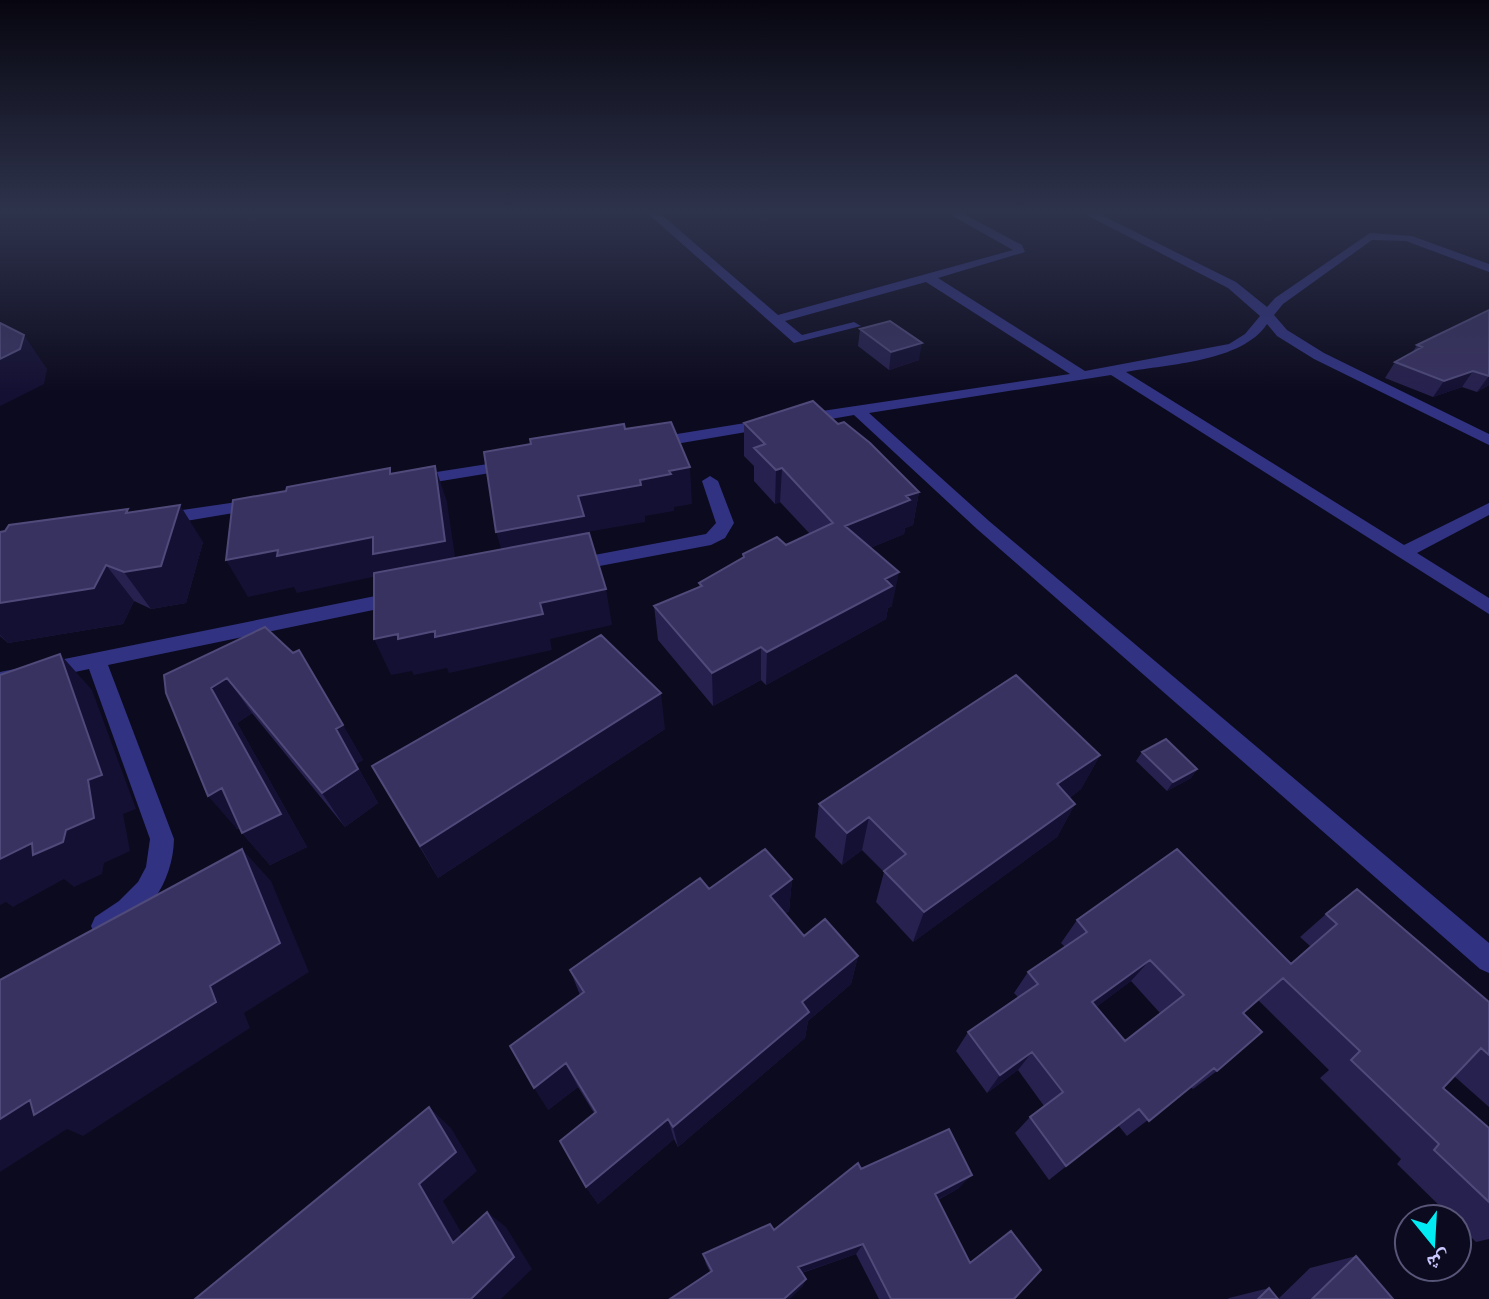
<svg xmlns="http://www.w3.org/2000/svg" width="1489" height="1299" font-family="Barlow,'Noto Naskh Arabic',sans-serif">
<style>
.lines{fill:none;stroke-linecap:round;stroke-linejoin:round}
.street{fill:#313382;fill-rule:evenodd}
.wall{fill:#26214e;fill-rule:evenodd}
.shaded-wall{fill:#141033}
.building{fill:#383261;stroke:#4f4a7a;stroke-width:2;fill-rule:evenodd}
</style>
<rect width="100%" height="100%" fill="#0c0a1e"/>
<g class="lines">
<path class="street" d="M644,210H656L778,315L1013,250L942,210H956L1022,245L1025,252L938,278L1085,371L1229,344L1245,334L1260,316L1228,288L1077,210H1091L1236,282L1267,307L1275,298L1370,233L1412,236L1489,264V272L1406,241L1372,240L1283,304L1274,315L1287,330L1324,353L1489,434V445L1314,359L1277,336L1267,324C1242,362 1168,364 1126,372L1404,545L1489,503V515L1417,553L1489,598V614L1111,375L869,413L989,521L1489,943V973L1480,969L977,529L854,415L802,424L794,419L802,414L1070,374L926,282L785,321L802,335L854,322L861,326L794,343Z
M771,419L776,421V427L652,448L644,443L652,438Z
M514,460L520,462V468L411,486L403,481L411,476Z
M710,476L718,481L734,523L725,538L711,545L573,571L567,569L564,565L573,559L706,534L716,523L702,481Z
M257,499L263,500L265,504L263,508L162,525L153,519L162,513Z
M400,591L407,593L409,598L407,603L108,665L174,839C173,883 146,922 104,938L95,935L91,926L95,917L119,901L138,882L146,867L150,839L89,669L0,688V672Z"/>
</g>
<path class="wall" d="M1489,310V385L1477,392L1462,387L1433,397L1385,378L1395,362L1412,353L1417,345Z
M860,329L919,360L889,370L858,346Z
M744,423L838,424L919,492L913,525L905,528L904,534L870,548L892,606L888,608L886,619L766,685L761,680L713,706L658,640L654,606L699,588V583L743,558V554L786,545L810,534L780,502L775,504L754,481V466L744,456Z
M130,512L203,542L186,603L151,609L134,601L123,624L8,643L0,636V532Z
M299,650L363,760L356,764L378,803L345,827L252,713L237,723L307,847L270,865L242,833L240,828L237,829L166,693Z
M665,729L438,878L372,766Z
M1142,752L1197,769L1191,778L1167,791L1136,761Z
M1100,755L1081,789L1069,798L1075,804L1057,837L913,942L876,902L884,872L862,850L842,865L815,837L819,804Z
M792,879L789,911L785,914L804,936L858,956L851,984L808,1021L805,1038L678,1147L674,1139L598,1204L586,1187L594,1113L578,1087L548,1110L580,995L570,970L709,889Z
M1326,914L1489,1002V1107L1454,1076L1443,1088L1489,1128V1239L1476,1242L1457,1223V1219H1453L1397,1164L1401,1159L1320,1078L1329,1070L1258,1000L1243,1013L1217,1071L1193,1089L1191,1087L1127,1136L1118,1125L1049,1180L1015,1133L1030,1117L1044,1106L1018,1070L987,1093L956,1051L968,1032L1018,997L1014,993L1028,972L1065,947L1061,943L1077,920L1290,964L1310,946L1300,937ZM1131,981L1160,1013L1125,1041L1096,1007Z
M861,1169L959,1188L938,1200L970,1262L1011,1231L1014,1299H879L856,1254L802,1273L806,1279L802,1287L710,1272L706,1264L703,1254L774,1230Z
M1356,1256L1393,1299H1278L1310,1268Z
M1269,1288L1278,1299H1228L1229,1298Z"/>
<path class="shaded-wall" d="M24,335L47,369L44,384L0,406V359Z
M922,343L919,360L889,370L891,352Z
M1473,371L1462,387L1433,397L1444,381Z
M1489,376V385L1477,392Z
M435,466L447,502L458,577L382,575L297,593L294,587L248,597L226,560L278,550Z
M690,467L692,504L674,507V511L645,516V522L587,532L591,553L507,568L496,532L578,496L669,471Z
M782,468L780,502L775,504L776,470Z
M919,492L913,525L905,528L904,534L841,560L845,526L906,496Z
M180,505L203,542L186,603L151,609L124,572Z
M106,565L134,601L123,624L8,643L0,635V603Z
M899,572L892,606L888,608L886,619L766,685L767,652L885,579Z
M606,589L612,625L550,639L552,650L449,673L447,668L414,675L412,671L391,675L374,639Z
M761,647V680L713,706L712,673Z
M60,654L92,690L136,809L123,814L130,851L104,863L102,874L74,887L64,879L13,907L6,902L0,905V859L32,843L66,830Z
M227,678L252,713L237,723L307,847L270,865L242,833L211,688Z
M661,693L665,729L438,878L420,846Z
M343,725L363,760L356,764L378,803L345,827L322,793L336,729Z
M1100,755L1081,789L1040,818L1057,784Z
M1197,769L1191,778L1167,791L1173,782Z
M222,788L250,822L237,829L208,796Z
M1075,804L1057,837L913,942L924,912Z
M869,817L862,850L842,865L847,833Z
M242,849L271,881L309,972L244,1013L250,1028L83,1136L67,1129L0,1172V1119L210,986Z
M792,879L789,911L768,927L770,896Z
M858,956L851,984L808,1021L805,1038L678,1147L673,1127L802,1002Z
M1150,960L1131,981L1075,1023L1092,1002Z
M1032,1052L1018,1070L987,1093L1000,1075Z
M566,1063L578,1087L548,1110L534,1088Z
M429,1107L451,1128L477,1171L443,1201L475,1256L453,1243L419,1184Z
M668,1119L674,1139L598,1204L586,1187Z
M972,1175L959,1188L924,1207L935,1194Z
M487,1212L506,1227L532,1269L501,1299H471Z
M863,1244L856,1254L795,1275L798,1267Z
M806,1279L802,1287L790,1299H784Z"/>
<path class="building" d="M1489,310V376L1473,371L1444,381L1395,362L1422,347L1417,345Z
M890,321L922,343L891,352L860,329Z
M0,323L24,335L20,349L0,359Z
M813,401L838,424L844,422L870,443L919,492L906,496L910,500L845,526L899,572L885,579L892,586L767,652L761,647L712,673L654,606L702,586L699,583L744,557L743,554L777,537L786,545L833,523L782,468L776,470L754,448L765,444L744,423Z
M671,422L690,467L669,471L671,474L640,480L641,485L578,496L584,516L496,532L484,452L531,444L530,439L624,424L625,429Z
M435,466L445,541L373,554V537L277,556L278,550L226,560L233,500L286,491L287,487L390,468V474Z
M180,505L161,566L124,572L106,565L94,588L0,603V532L5,531L9,525L128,509L126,513Z
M589,533L606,589L540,603L543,614L435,637V631L398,639V634L374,639V573Z
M265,627L293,653L299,650L343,725L336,729L358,769L322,793L227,678L211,688L281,814L242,833L222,788L208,796L166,693L164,675Z
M601,635L661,693L420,846L372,766Z
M60,654L102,775L88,780L94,818L66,830L63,842L33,855L32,843L0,859V675Z
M1016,675L1100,755L1057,784L1075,804L924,912L884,871L906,854L869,817L847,833L819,804Z
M1166,739L1197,769L1173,782L1142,752Z
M242,849L280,943L210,986L216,1002L34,1115L30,1100L0,1119V980Z
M765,849L792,879L770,896L804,936L825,919L858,956L802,1002L809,1012L673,1127L668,1119L586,1187L560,1141L596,1112L566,1063L534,1088L510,1046L584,992L570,970L700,878L709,889Z
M1177,849L1291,964L1337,924L1326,914L1357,889L1489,1002V1055L1481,1048L1443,1088L1489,1128V1202L1434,1150L1439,1144L1351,1060L1360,1051L1283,978L1243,1013L1262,1032L1217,1071L1214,1068L1149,1121L1139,1109L1066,1166L1030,1117L1063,1092L1032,1052L1000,1075L968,1032L1038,984L1028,972L1087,932L1077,920ZM1150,960L1184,995L1125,1041L1092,1002Z
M429,1107L456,1152L419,1184L453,1243L487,1212L514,1257L471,1299H195Z
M949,1129L972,1175L935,1194L970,1263L1011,1231L1041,1270L1014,1299H891L863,1244L798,1267L806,1279L784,1299H670L712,1271L703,1254L770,1224L774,1230L858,1163L861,1169Z
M1356,1256L1393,1299H1312Z
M1269,1288L1278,1299H1258Z"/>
<linearGradient id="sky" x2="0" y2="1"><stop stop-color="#070610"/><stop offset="0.54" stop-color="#2e334c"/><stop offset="1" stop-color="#2e334c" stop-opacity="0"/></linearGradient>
<rect width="1489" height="392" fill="url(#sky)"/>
<g transform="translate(1433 1243) rotate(162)"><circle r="38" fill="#0c0a1e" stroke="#585678" stroke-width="2"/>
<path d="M0-6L14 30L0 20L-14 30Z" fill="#00ebf2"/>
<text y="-12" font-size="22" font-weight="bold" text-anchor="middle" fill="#cac7ff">ش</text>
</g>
</svg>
